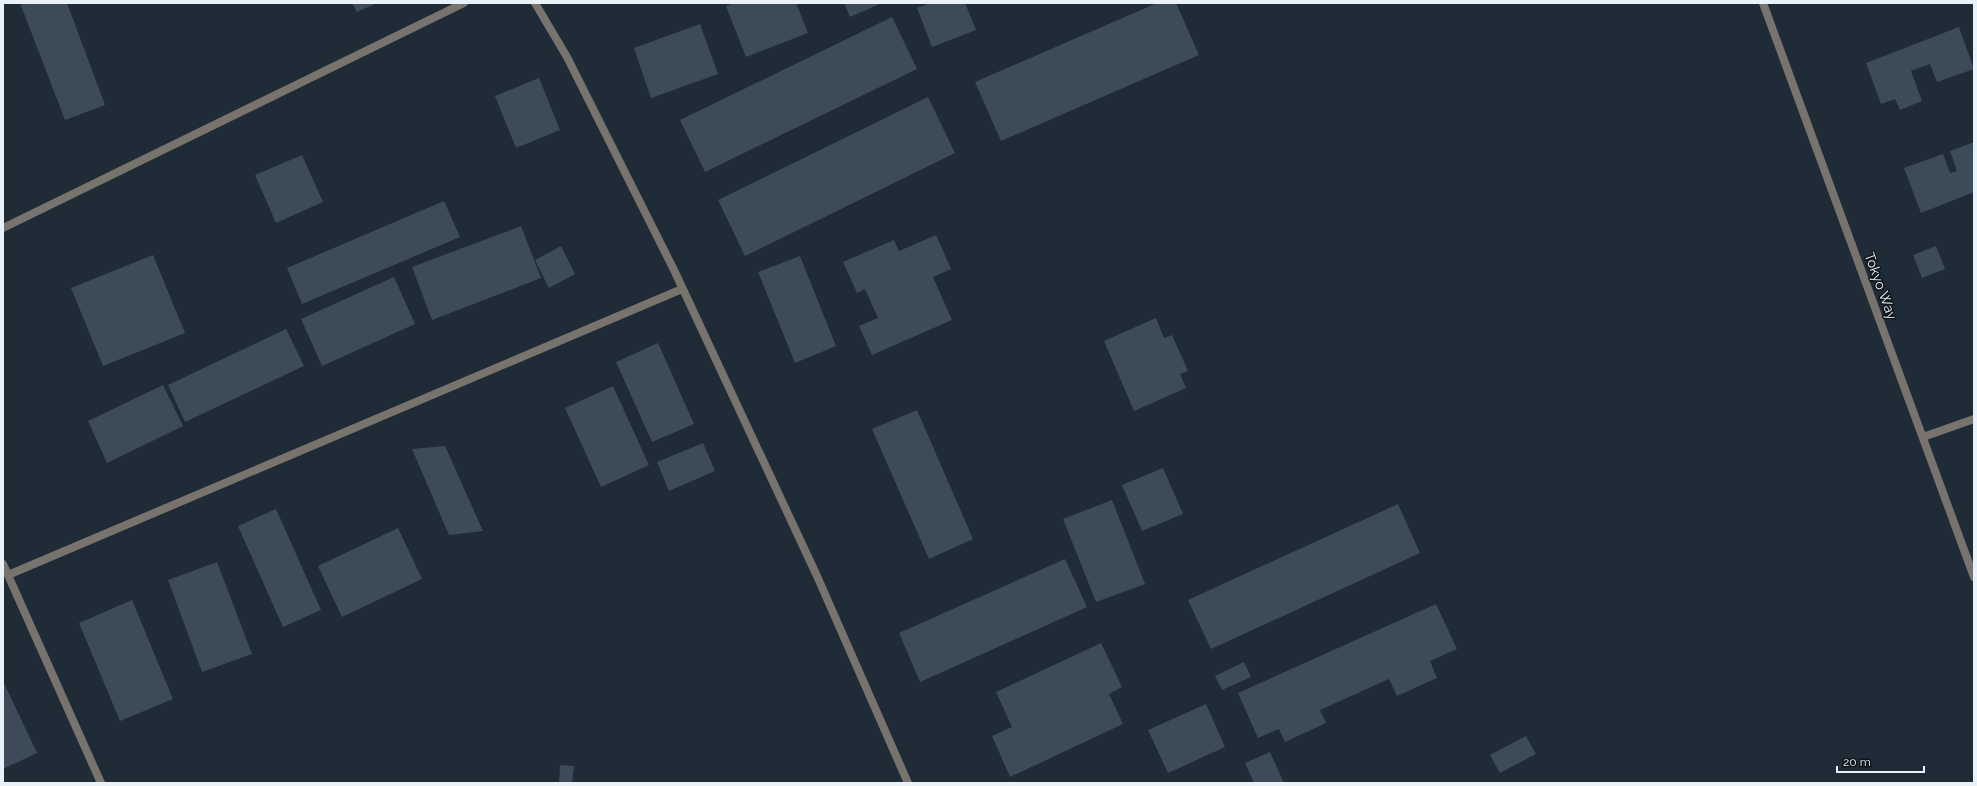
<svg xmlns="http://www.w3.org/2000/svg" width="1977" height="786" font-family="Raleway,sans-serif">
<style>
.building{fill:#3d4b58}
.lines{fill:none;stroke-linecap:round;stroke-linejoin:round}
.minor{stroke:#78736c;stroke-width:8}
.tertiary{stroke:#78736c;stroke-width:8}
.labels{text-anchor:middle;dominant-baseline:central;stroke-width:3;stroke-linejoin:round;paint-order:stroke}
.street-label{font-size:14px;fill:#e9f1f9;stroke:#0e1419}
</style>
<rect width="100%" height="100%" fill="#1f2c37"/>
<path class="building" d="M20,3H67L105,105L65,120Z
M352,3H377L357,12Z
M734,3H796L808,33L746,57L726,6Z
M844,3H882L850,17Z
M930,3H965L976,30L932,47L917,8Z
M1157,3H1176L1199,55L1001,141L975,82Z
M892,17L917,69L705,172L680,120Z
M700,24L718,74L651,98L634,48Z
M1959,27L1974,69L1937,82L1930,64L1911,71L1922,101L1900,110L1895,99L1881,104L1866,63Z
M539,78L560,130L516,148L495,96Z
M928,97L955,153L745,256L718,200Z
M1974,142V192L1921,213L1904,168L1943,154L1950,173L1957,171L1950,151Z
M302,155L323,202L276,223L255,175Z
M444,201L460,237L302,304L287,268Z
M521,226L541,278L432,320L412,267Z
M936,235L951,269L933,277L952,320L872,355L859,326L878,318L865,289L857,293L843,262L894,240L899,251Z
M561,246L575,274L549,288L535,260Z
M1936,246L1945,269L1922,278L1913,255Z
M153,255L185,333L103,366L71,288Z
M800,256L836,346L795,363L758,272Z
M394,277L415,324L322,366L301,319Z
M1156,318L1164,338L1172,335L1188,371L1180,374L1186,388L1134,411L1104,341Z
M286,329L304,366L185,422L168,385Z
M658,343L694,424L652,442L616,362Z
M163,385L183,426L107,463L88,421Z
M613,386L649,465L601,487L565,408Z
M917,410L973,539L929,559L872,429Z
M703,443L715,471L669,491L657,462Z
M445,446L483,531L449,535L412,449Z
M1163,468L1183,514L1142,531L1122,485Z
M1112,500L1145,584L1096,602L1063,519Z
M1398,504L1420,553L1211,649L1188,600Z
M276,509L321,610L283,627L238,526Z
M398,528L422,579L342,617L318,566Z
M1065,559L1087,607L920,682L899,633Z
M217,562L252,654L202,672L168,580Z
M132,600L173,699L120,721L79,623Z
M1436,604L1457,649L1430,661L1437,678L1397,696L1389,679L1320,710L1326,723L1285,742L1279,729L1258,738L1238,693Z
M1101,643L1122,687L1109,694L1123,724L1010,777L992,736L1012,727L996,692Z
M1244,662L1251,677L1222,690L1215,676Z
M3,681L37,753L3,769Z
M1206,704L1225,747L1168,773L1148,730Z
M1526,736L1536,754L1500,773L1490,755Z
M1270,752L1284,783H1254L1245,763Z
M560,765L574,766L572,783H559Z"/>
<g class="lines">
<path class="minor" d="M535,3L567,57L674,270L817,576L908,783
M3,228L464,3
M1923,437L1974,419
M3,564L101,783
M8,575L682,289"/>
<path class="tertiary" d="M1763,3L1974,577"/>
</g>
<g class="labels">
<g class="street-label">
<text transform="translate(1881 286) rotate(70)">Tokyo Way</text>
</g>
</g>
<rect width="1977" height="786" fill="none" stroke="#e9f1f9" stroke-width="8"/>
<path d="M1837 766v6h87v-6" fill="none" stroke="#e9f1f9" stroke-width="2"/>
<text x="1843" y="766" font-size="12" fill="#e9f1f9" stroke="#0e1419" stroke-width="3" paint-order="stroke">20 m</text>
</svg>
